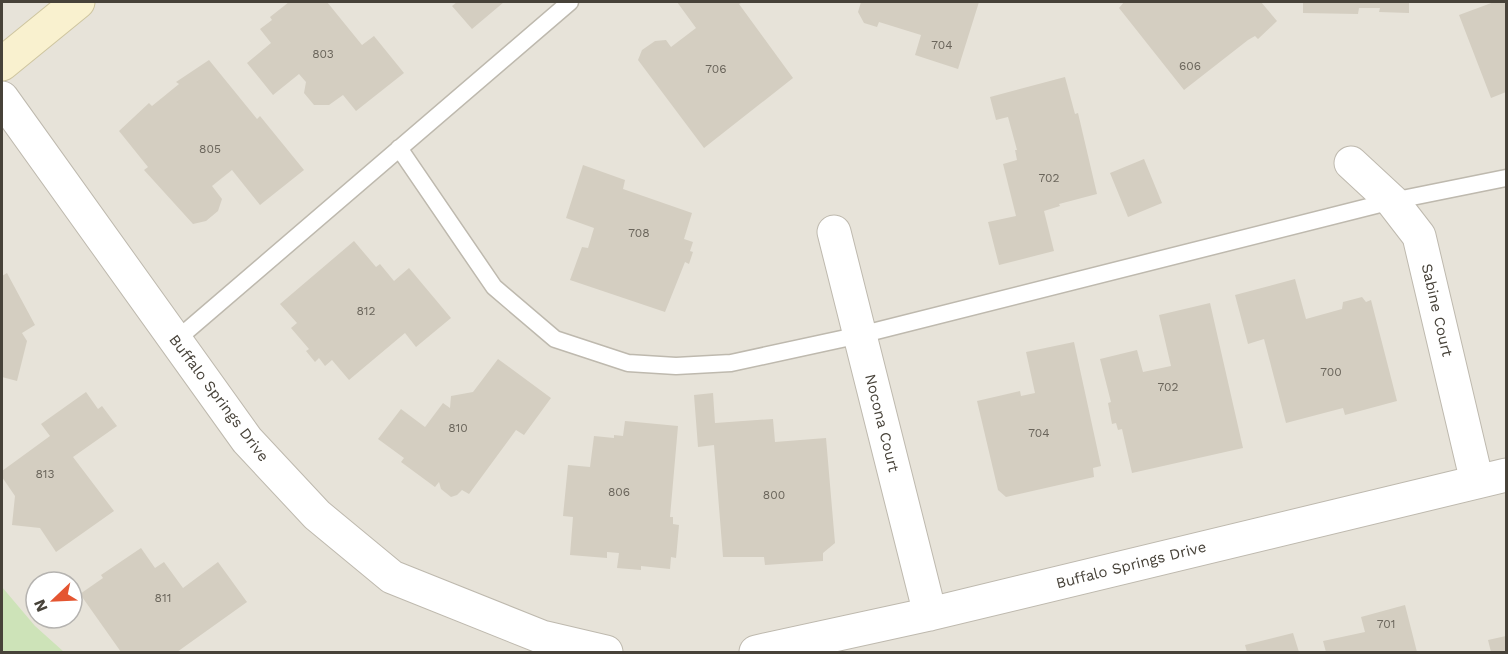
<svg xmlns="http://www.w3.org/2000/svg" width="1508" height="654" font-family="'Work Sans',sans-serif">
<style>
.residential{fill:#e7e3d9;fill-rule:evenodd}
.green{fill:#cde3b8}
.building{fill:#d4cec1}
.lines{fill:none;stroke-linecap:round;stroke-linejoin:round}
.lane-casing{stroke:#beb9ae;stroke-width:19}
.street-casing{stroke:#beb9ae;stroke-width:35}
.secondary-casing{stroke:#cec59f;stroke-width:35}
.lane{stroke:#fff;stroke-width:16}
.street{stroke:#fff;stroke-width:33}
.secondary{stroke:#f9f1cf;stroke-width:33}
.labels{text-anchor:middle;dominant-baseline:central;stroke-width:5;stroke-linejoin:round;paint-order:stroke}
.number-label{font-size:12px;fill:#6a655b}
.street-label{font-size:15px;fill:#474239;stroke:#fff}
</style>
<rect width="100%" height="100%" fill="#f3f1ea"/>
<path class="residential" d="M2,2H1506V652H2ZM36,582H72V618H36Z"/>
<path class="green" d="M2,587L35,626L64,652H2Z"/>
<path class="building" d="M289,2H327L362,45L374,36L404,73L356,111L343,95L329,105H314L304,93L306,82L299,74L273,95L247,63L271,43L260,29L272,20L270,17Z
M457,2H504L472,29L452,6Z
M677,2H743L739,4L793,78L704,148L638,60L642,50L655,41L666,40L671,47L696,28Z
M861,2H979L958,69L915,55L921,35L879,22L877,27L864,23L858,12Z
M1124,2H1261L1277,21L1258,39L1255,36L1248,40L1184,90L1119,8Z
M1303,2H1409V13L1379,12L1380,8H1359L1358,14L1303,13Z
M1494,2H1506V92L1491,98L1459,15Z
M209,60L257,119L260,116L304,170L260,205L232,170L212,186L222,199L218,211L206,221L193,224L144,170L148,167L119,131L149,103L152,106L179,84L176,82Z
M1065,77L1075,114L1078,113L1097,194L1059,204L1060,206L1044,211L1054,251L999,265L988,222L1016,216L1003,164L1017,160L1015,150H1017L1008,117L996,120L990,97Z
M1144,159L1162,203L1128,217L1110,173Z
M583,165L625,180L623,189L692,213L684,239L693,242L690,251L693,252L689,264L685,262L665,312L570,280L582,247L588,248L594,228L566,218Z
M354,241L376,267L380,264L394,281L409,268L451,318L416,347L405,333L349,380L332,360L325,366L319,358L315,362L306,351L309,349L291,328L297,323L280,304Z
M7,273L35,325L22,333L27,341L17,381L2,377V276Z
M1295,279L1306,319L1342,309L1343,302L1362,297L1366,302L1371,300L1397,401L1345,415L1343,408L1286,423L1264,339L1248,344L1235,295Z
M1210,303L1243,448L1132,473L1122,429L1118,430L1116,423L1112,424L1108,403L1111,402L1100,359L1137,350L1143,372L1171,366L1159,315Z
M1074,342L1101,466L1093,468L1094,477L1006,497L998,490L977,401L1020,391L1021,396L1035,393L1026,352Z
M498,359L551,398L524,435L516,430L469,494L462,490L457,495L451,497L441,489L439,482L435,487L401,462L404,458L378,439L401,409L425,427L443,403L450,408L451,396L473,392Z
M86,392L98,409L102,406L117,426L73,457L114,511L56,552L40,528L12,525L15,496L2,477V471L50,436L41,424Z
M713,393L715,423L773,419L775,442L826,438L835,543L823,553V561L765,565L764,557H723L714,445L698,447L694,395Z
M625,421L678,426L670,517H673V524L679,525L676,558L671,557L670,569L641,566V570L617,568L619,553L607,552V558L570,555L573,517L563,516L568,465L590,467L594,436L614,438V435L623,436Z
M141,548L155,568L164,562L183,588L218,562L247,602L177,652H121L80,594L103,578L101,575Z
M1405,605L1417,652H1326L1323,641L1365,632L1361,617Z
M1293,633L1299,652H1247L1245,645Z
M1506,636V652H1491L1488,640Z"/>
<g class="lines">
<defs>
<path id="lane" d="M399,148L494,287L555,339L628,363L676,366L731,363L860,335L1392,201L1506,178
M175,341L570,2"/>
<path id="street" d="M2,98L247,440L317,515L392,577L542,637L606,652
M1351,163L1392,201L1419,236L1477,482
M834,232L930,614
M756,652L930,614L1506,475"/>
<path id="secondary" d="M2,64L78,2"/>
</defs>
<use href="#lane" class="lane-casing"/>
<use href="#street" class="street-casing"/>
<use href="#secondary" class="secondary-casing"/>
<use href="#lane" class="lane"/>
<use href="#street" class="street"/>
<use href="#secondary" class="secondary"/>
</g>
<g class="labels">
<g class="number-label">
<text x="942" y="45">704</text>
<text x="323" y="54">803</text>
<text x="1190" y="66">606</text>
<text x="716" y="69">706</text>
<text x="210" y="149">805</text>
<text x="1049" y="178">702</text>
<text x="639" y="233">708</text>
<text x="366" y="311">812</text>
<text x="1331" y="372">700</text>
<text x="1168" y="387">702</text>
<text x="458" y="428">810</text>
<text x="1039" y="433">704</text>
<text x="45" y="474">813</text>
<text x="619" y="492">806</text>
<text x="774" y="495">800</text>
<text x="163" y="598">811</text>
<text x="1386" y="624">701</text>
</g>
<g class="street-label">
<text transform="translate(1437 310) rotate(77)">Sabine Court</text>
<text transform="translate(219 398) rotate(53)">Buffalo Springs Drive</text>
<text transform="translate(882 423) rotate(76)">Nocona Court</text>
<text transform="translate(1131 565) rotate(-14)">Buffalo Springs Drive</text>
</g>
</g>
<rect width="1508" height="654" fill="none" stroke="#474239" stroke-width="6"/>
<g transform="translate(54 600) rotate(247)"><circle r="28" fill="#ffffff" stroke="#b5b3b0" stroke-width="1.5"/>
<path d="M0-4.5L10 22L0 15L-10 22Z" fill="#e45531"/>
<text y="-9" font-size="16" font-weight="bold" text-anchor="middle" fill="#474239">N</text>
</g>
</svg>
